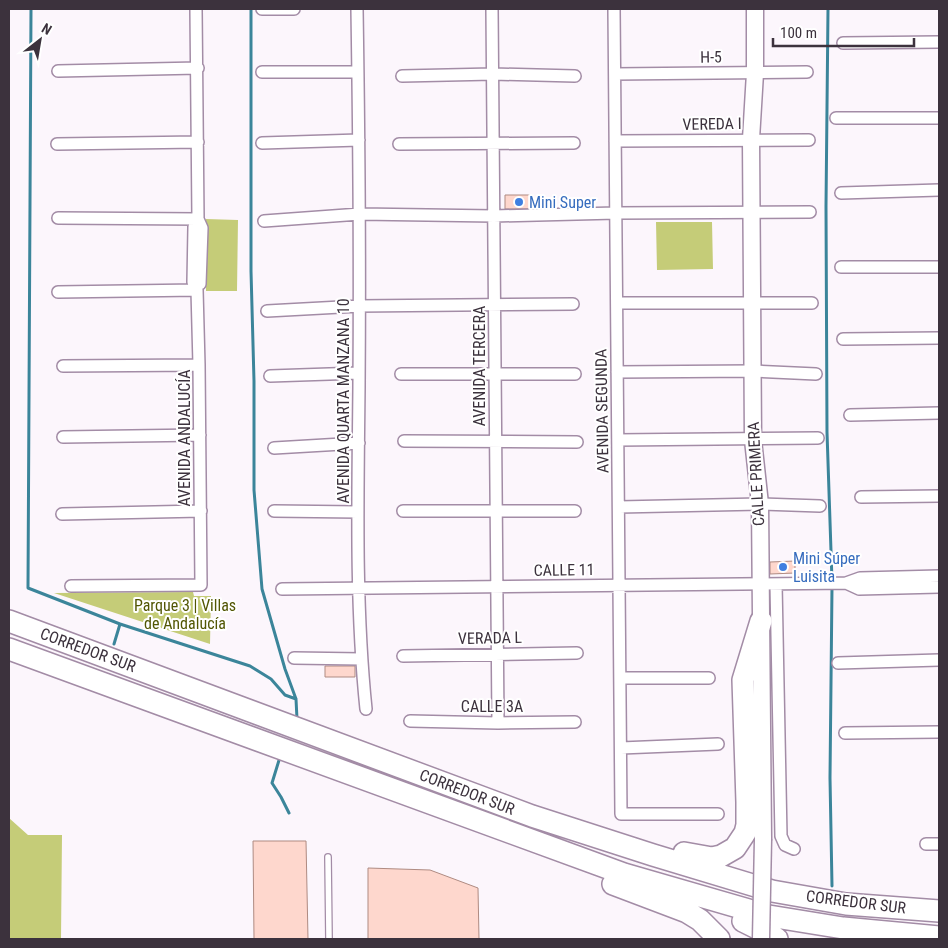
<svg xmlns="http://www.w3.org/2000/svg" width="948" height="948" font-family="'Roboto Condensed',sans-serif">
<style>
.green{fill:#c5cc78}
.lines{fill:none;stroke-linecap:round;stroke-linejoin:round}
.stream{stroke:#3b859a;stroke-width:3}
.building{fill:#fed7cd;stroke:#af8b82}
.lane-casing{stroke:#a38ca6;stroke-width:8}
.street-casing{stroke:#a38ca6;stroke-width:14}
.secondary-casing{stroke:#a38ca6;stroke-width:19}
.highway-casing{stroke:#a38ca6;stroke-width:24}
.lane{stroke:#fff;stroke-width:5.5}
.street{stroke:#fff;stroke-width:11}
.secondary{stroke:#fff;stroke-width:16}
.highway{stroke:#fff;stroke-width:21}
.secondary-bridge-casing{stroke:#a38ca6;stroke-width:19;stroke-linecap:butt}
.secondary-bridge{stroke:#fff;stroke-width:16}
.shop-dot{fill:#3f7fe0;stroke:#fff;stroke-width:2}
.labels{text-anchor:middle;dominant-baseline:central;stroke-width:4;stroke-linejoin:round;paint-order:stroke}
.street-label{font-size:16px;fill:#3c323d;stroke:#fff}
.shop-label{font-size:16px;fill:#366cbe;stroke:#fff;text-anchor:start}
.park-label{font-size:16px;fill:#525603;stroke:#fff}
</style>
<rect width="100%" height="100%" fill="#fcf6fc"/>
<path class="green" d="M206,219L238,220L237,291H206Z
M656,222H712L713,269L657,270Z
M193,592L194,596H211L210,644L54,593Z
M9,818L28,835H62L61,939H9Z"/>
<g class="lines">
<path class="stream" d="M31,9L28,588L120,624L114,644
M251,9V271L254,381V490L262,589L285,669L296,699L297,719
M828,9L826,206L827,432L832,581
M120,624L250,666L271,679L285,695L296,699
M280,757L272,783L281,797L289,813
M832,886L830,778L832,587"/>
</g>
<path class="building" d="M505,195H533V209H505Z
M795,561V573L770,574V562Z
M325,666H355V677H325Z
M253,841H306L308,939H254Z
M368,868L430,870L478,888L479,939H368Z"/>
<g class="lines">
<defs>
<path id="lane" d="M328,857L329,939"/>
<path id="street" d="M196,9L198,219L202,228L200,284
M262,9H294
M357,9C359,135 360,261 359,387C358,494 355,602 366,709
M492,9L498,723
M614,9L621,814H718
M843,43L939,42
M58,71L198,68
M262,72H358
M615,74L807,72
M402,76L493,74L575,76
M836,118H939
M615,141L809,140
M262,143L359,140
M57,144L198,142
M399,144L574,143
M841,193L939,190
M58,218L198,219
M264,221L360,214L494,216L616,213L810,212
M841,267H939
M58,292L197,290
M617,303H812
M267,311L359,306L573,304
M843,339L939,338
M63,366L199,365
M617,372L753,371L816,374
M401,374H575
M270,376L359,373
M850,415L939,413
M63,437L200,435
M618,440L818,438
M404,441L577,442
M274,448L359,443
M861,497L939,496
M619,507L760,504L820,506
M274,511L358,512
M403,511H575
M62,514L201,511
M846,583L859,589L939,587
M776,584L781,836L785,845L794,849
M71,586L201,585L199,365L197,290L193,282L194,227L198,219
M282,589L846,583L860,578L939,576
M403,656L577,653
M294,658L361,659
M838,663L939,660
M620,678H709
M410,721L498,723L575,722
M845,733L939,732
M621,748L718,744
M926,844H939"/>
<path id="secondary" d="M755,9V73L751,139L753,440L760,504L763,839"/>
<path id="highway" d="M9,621L532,816L653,855L772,891L846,904L939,911
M9,649L624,874L769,916L843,928L939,937
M684,853L712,858L721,856L735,848L745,833L747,825V802L743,680L761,621
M613,884L687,912L700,920L719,939
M743,921L769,934L777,939"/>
</defs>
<use href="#lane" class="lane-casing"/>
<use href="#street" class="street-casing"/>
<use href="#secondary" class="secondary-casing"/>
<use href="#highway" class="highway-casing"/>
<use href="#lane" class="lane"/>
<use href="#street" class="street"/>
<use href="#secondary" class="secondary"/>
<use href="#highway" class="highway"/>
<defs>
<path id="secondary-bridge" d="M761,939L763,839"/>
</defs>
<use href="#secondary-bridge" class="secondary-bridge-casing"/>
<use href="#secondary-bridge" class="secondary-bridge"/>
</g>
<g class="shop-dot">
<circle cx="519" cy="202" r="5"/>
<circle cx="783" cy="567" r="5"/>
</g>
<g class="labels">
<g class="street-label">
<text transform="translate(711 57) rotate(-1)">H-5</text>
<text transform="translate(712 124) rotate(-1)">VEREDA I</text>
<text transform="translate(479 366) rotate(-90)">AVENIDA TERCERA</text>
<text transform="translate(343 401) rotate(-90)">AVENIDA QUARTA MANZANA 10</text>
<text transform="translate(602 411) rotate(-91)">AVENIDA SEGUNDA</text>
<text transform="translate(184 438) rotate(-90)">AVENIDA ANDALUCÍA</text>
<text transform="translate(756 474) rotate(-93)">CALLE PRIMERA</text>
<text transform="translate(564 570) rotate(-1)">CALLE 11</text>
<text transform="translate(490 638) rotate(-1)">VERADA L</text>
<text transform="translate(88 650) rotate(20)">CORREDOR SUR</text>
<text x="492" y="706">CALLE 3A</text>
<text transform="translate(467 792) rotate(21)">CORREDOR SUR</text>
<text transform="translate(856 902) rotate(7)">CORREDOR SUR</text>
</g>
<g class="shop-label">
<text x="529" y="202">Mini Super</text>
<text x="793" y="558">Mini Súper<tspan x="793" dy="18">Luisita</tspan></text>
</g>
<g class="park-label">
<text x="185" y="605">Parque 3 | Villas<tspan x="185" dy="18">de Andalucía</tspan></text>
</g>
</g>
<rect width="948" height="948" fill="none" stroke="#3c323d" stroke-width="20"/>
<g transform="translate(40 40) rotate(31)" stroke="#ffffff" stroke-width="4" paint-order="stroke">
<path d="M0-4L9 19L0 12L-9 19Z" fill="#3c323d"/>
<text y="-8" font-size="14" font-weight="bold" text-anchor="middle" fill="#3c323d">N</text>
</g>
<path d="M773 38v8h141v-8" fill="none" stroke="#3c323d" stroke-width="2.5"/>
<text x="780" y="38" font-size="15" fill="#3c323d" stroke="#ffffff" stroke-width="4" paint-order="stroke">100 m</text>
</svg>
